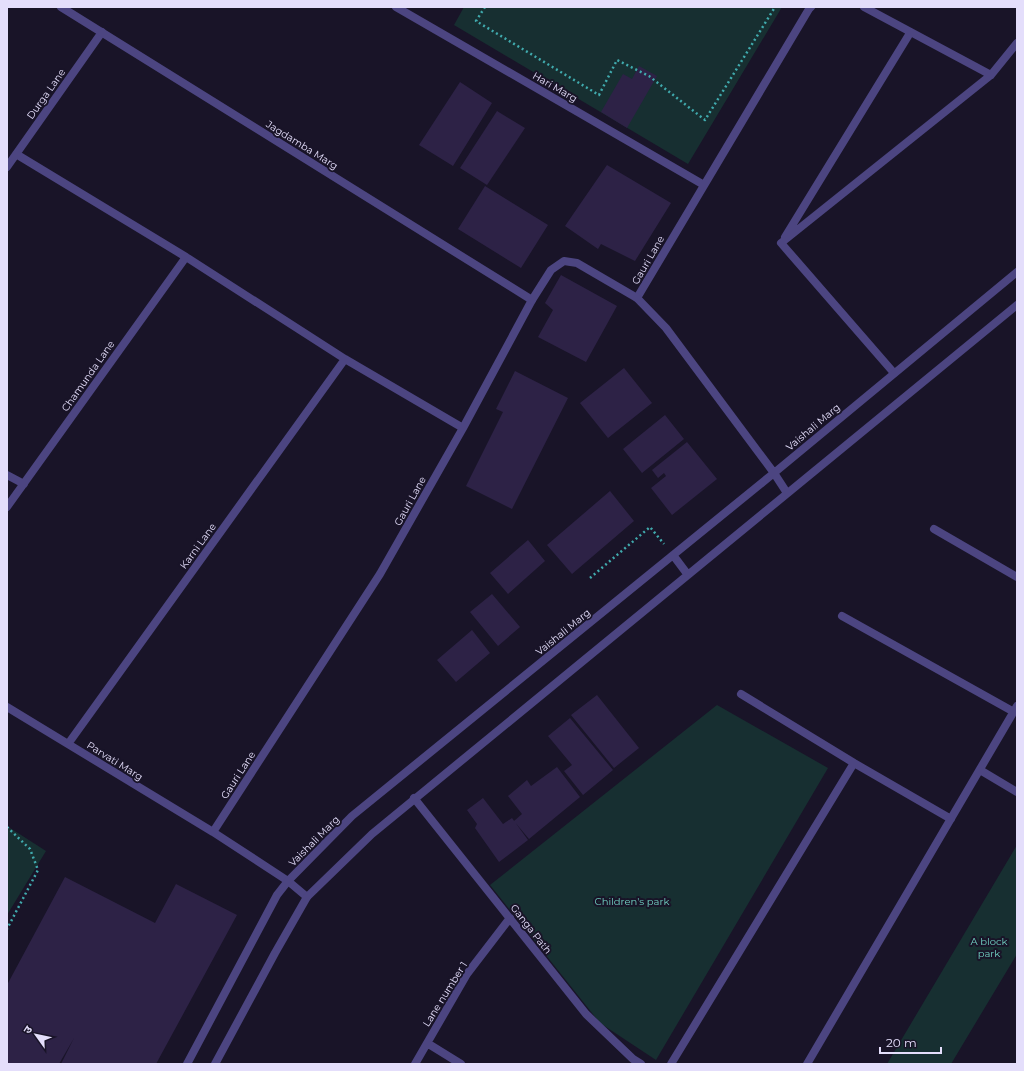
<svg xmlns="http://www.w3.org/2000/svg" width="1024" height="1071" font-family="Montserrat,'Noto Sans Devanagari',sans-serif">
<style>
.green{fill:#172f31}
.building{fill:#2d2246}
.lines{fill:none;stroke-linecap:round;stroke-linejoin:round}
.path{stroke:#40aaad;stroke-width:2.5;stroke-dasharray:2 3;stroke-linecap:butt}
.minor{stroke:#4c4581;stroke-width:8}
.tertiary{stroke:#4c4581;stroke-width:8}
.labels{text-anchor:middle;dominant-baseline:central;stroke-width:4;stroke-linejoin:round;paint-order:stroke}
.street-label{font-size:10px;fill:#e4defb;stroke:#191428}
.park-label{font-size:10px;fill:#72d3c4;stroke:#191428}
</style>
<rect width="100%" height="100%" fill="#191428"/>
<path class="green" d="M464,7H782L688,164L454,25Z
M717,705L828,768L656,1060L600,1023L490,885Z
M7,826L46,851L7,915Z
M1017,845V954L951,1064H887Z"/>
<path class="building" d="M639,66L657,76L627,128L601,112L623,74L632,79Z
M460,82L492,103L453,166L419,145Z
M497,111L525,128L487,185L460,168Z
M607,165L671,203L635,261L601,244L598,249L565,226Z
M485,186L548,225L521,268L458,229Z
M561,275L617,306L586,362L538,337L553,310L545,303Z
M624,368L652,403L608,438L580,403Z
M515,371L568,398L512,509L466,486L503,412L496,409Z
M665,415L684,439L642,473L623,449Z
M687,442L717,479L672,515L651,488L666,476L664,473L658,478L652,470Z
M610,491L634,521L572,574L547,545Z
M528,540L545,561L508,594L490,573Z
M492,594L520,627L498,646L470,612Z
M472,630L490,653L456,682L437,660Z
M597,695L639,748L614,768L571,715Z
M570,718L613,770L583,795L564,771L572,765L548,736Z
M557,767L580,797L529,839L514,821L522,814L508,796L527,780L531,786Z
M483,798L503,824L512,818L528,840L499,862L475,828L477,824L467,810Z
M65,877L155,923L176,884L237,915L156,1064H61L74,1038L59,1064H7V985Z"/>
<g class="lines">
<path class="path" d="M485,7L476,21L599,95L617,60L649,76L705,120L775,7
M590,578L650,527L664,544
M7,827L30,849L38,870L7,929"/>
<path class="minor" d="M396,7L704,185
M864,7L991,75
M16,154L186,257L345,359L463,428
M7,167L102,32
M785,237L910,33
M637,298L809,9L811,7
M894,373L781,243L991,75L1017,43
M7,475L24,484
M7,507L186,257
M934,529L1017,577
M842,616L1014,712
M741,694L854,763L951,819
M7,707L213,832
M68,744L345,359
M980,770L1017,792
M414,798L586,1014L633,1059L641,1064
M307,897L288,881L213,832L380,574L463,428L532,300
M427,1043L461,1064
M415,1064L467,974L510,918
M671,1064L854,763
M807,1064L1017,706"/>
<path class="tertiary" d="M61,7L532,300L551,270L564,261L577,263L637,298L666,328L774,473L787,493
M673,555L688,575
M187,1064L277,895L288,881L352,816L774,473L1017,272
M215,1064L275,953L307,897L372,834L1017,305"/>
</g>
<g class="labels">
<g class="street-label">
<text transform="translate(555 87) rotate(30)">Hari Marg</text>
<text transform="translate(46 94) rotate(-55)">Durga Lane</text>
<text transform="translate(302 145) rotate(32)">Jagdamba Marg</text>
<text transform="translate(648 260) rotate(-60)">Gauri Lane</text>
<text transform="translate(88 376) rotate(-55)">Chamunda Lane</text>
<text transform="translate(813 427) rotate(-40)">Vaishali Marg</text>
<text transform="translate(410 501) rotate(-61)">Gauri Lane</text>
<text transform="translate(198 546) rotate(-54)">Karni Lane</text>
<text transform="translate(563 632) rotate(-39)">Vaishali Marg</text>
<text transform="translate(115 761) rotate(32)">Parvati Marg</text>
<text transform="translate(238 775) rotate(-57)">Gauri Lane</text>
<text transform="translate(314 841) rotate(-45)">Vaishali Marg</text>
<text transform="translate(531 929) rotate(52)">Ganga Path</text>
<text transform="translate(445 994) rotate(-58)">Lane number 1</text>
</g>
<g class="park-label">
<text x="632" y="901">Children's park</text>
<text x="989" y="941">A block<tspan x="989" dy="12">park</tspan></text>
</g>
</g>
<rect width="1024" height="1071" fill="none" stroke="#e4defb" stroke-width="16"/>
<g transform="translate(36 1035) rotate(303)" stroke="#191428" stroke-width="3" paint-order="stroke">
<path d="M0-3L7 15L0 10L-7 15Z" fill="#e4defb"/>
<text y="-6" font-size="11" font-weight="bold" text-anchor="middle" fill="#e4defb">उ</text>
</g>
<path d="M880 1047v6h61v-6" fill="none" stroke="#e4defb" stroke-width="2"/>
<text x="886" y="1047" font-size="12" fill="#e4defb" stroke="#191428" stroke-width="3" paint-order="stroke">20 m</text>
</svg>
